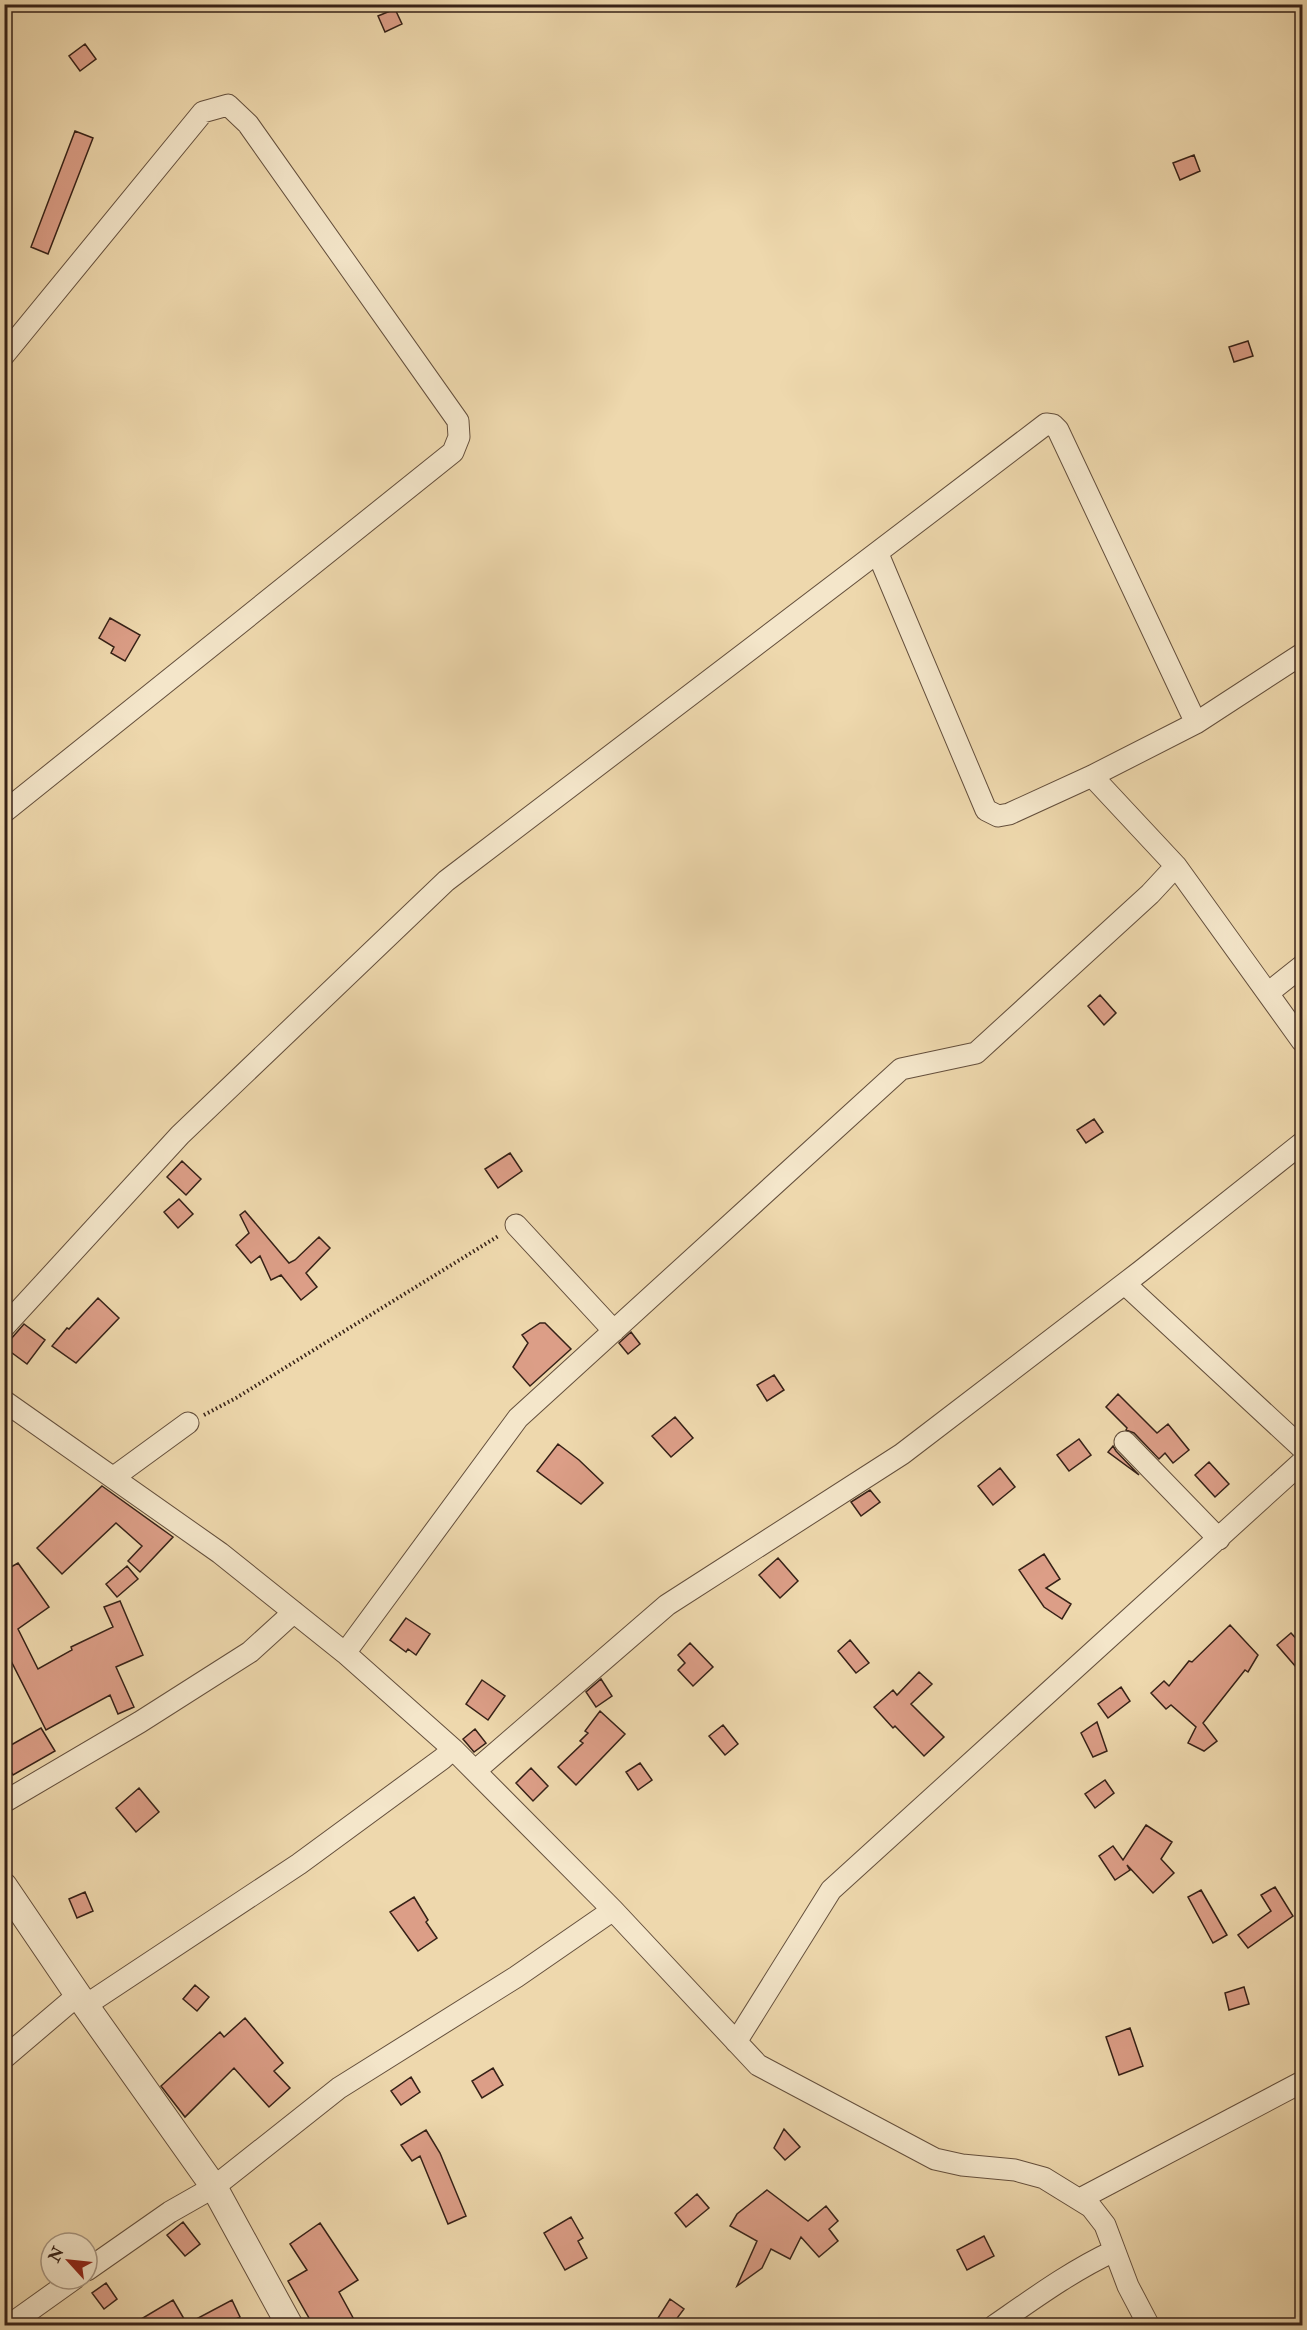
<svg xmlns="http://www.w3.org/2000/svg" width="1307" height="2330" font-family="'IM FELL Double Pica',serif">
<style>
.building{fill:#dc9e87;stroke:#362117;stroke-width:1.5}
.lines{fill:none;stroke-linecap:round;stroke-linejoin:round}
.minor-casing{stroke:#644f3c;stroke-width:23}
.tertiary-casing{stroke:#644f3c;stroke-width:28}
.path{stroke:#362117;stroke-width:4;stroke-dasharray:1.5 3;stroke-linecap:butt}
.minor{stroke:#f4e6ca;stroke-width:21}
.tertiary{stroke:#f4e6ca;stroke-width:26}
</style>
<rect width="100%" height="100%" fill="#eed8ad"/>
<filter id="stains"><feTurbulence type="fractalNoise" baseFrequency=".00333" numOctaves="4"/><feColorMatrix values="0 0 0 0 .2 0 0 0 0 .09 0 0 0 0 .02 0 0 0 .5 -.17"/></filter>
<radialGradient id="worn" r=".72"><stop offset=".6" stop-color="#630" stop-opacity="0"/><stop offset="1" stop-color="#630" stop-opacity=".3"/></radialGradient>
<path class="building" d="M395,9L402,24L385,32L378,16Z
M85,44L96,59L80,71L69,56Z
M75,131L93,138L48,254L31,247Z
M1194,155L1200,171L1180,180L1173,163Z
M1248,341L1253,356L1234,362L1229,347Z
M110,618L140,635L125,661L111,653L114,647L99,638Z
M1100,995L1116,1013L1104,1025L1088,1006Z
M1094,1119L1103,1132L1086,1143L1077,1130Z
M510,1153L522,1171L498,1188L485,1169Z
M182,1161L201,1179L186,1195L167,1177Z
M179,1199L193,1214L178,1228L164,1212Z
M245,1211L289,1263L295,1260L319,1237L330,1248L306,1273L317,1287L301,1300L281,1275L271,1280L260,1256L251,1263L236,1245L249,1233L240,1215Z
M98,1298L119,1318L76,1363L52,1346L67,1328L69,1329Z
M540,1323H545L571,1349L530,1386L513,1367L528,1343L522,1335Z
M24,1324L45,1340L27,1364L4,1347Z
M631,1332L640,1344L628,1354L619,1343Z
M774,1375L784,1390L767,1401L757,1385Z
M1118,1394L1157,1433L1168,1424L1189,1450L1173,1463L1165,1453L1159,1459L1134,1433L1126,1430L1127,1428L1106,1407Z
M675,1417L693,1438L671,1457L652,1436Z
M1079,1439L1091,1455L1069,1471L1057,1455Z
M558,1444L579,1460L603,1483L581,1504L537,1471Z
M1113,1446L1116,1451L1139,1475L1108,1452Z
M1209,1462L1229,1484L1215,1497L1195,1475Z
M1000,1468L1015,1487L993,1505L978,1486Z
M102,1486L173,1537L140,1572L128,1561L142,1546L116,1523L62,1574L37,1548Z
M870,1490L880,1502L861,1516L851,1502Z
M1044,1554L1060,1579L1046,1588L1071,1604L1062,1619L1044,1607L1019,1570Z
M778,1558L798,1581L780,1598L759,1575Z
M18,1563L49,1607L18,1629L38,1669L72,1650L71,1647L113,1627L104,1607L120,1601L143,1655L116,1667L134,1707L118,1714L110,1695L46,1730L4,1647V1571Z
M127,1566L138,1579L117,1597L106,1584Z
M406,1618L430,1634L416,1655L408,1649L406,1652L390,1640Z
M1230,1625L1258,1655L1248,1672L1245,1670L1203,1723L1217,1741L1204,1751L1188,1743L1196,1727L1171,1705L1166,1709L1151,1693L1164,1681L1169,1686L1189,1661L1192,1662Z
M1291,1633L1302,1645V1674L1277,1645Z
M850,1640L869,1663L856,1673L838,1651Z
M690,1643L713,1667L693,1686L678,1670L685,1663L678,1655Z
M919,1672L932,1684L911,1704L944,1737L924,1756L895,1726L893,1728L874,1707L893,1690L897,1695Z
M601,1679L612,1696L596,1707L586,1692Z
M482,1680L505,1696L488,1720L466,1704Z
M1121,1687L1130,1701L1108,1718L1098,1704Z
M600,1711L625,1734L576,1785L558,1767L583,1743L580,1741L588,1733L585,1731Z
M1097,1722L1107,1751L1093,1757L1081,1733Z
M723,1725L738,1744L725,1755L709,1736Z
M41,1728L55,1751L13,1775L4,1761V1749Z
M475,1729L486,1743L474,1752L463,1739Z
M640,1763L652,1780L638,1790L626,1772Z
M531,1768L548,1786L533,1801L516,1783Z
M1105,1780L1114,1793L1095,1808L1085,1794Z
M139,1788L159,1812L136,1832L116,1808Z
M1146,1825L1172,1842L1161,1859L1174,1873L1153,1893L1127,1865L1130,1870L1115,1880L1099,1856L1113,1846L1123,1860Z
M1275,1887L1293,1916L1248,1948L1238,1935L1271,1911L1261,1895Z
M1201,1890L1227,1935L1213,1943L1188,1897Z
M85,1892L93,1911L77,1918L69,1899Z
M414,1897L428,1920L426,1922L437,1938L418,1951L390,1912Z
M195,1985L209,1997L197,2011L183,1999Z
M1244,1987L1249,2004L1229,2010L1225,1993Z
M245,2018L283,2063L274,2071L290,2088L269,2107L234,2068L185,2117L161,2086L220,2032L224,2037Z
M1130,2028L1143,2066L1119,2075L1106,2037Z
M493,2068L503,2085L482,2098L472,2081Z
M411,2077L420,2092L401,2105L391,2091Z
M784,2129L800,2147L785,2160L774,2148Z
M426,2130L440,2153L466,2216L448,2224L420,2156L412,2161L401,2145Z
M767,2190L808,2221L826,2206L838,2221L829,2229L838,2241L819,2257L801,2237L790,2259L771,2249L762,2268L737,2286L757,2241L730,2226L737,2214Z
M697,2194L709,2208L686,2227L675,2213Z
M571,2217L583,2238L578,2241L587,2258L565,2270L544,2233Z
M183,2222L200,2244L185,2256L167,2235Z
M320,2223L358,2280L339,2292L357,2325H313L288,2281L307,2270L290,2244Z
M984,2236L994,2256L967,2270L957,2250Z
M106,2283L117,2299L104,2309L92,2293Z
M670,2299L684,2309L672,2325H669L658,2318Z
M173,2300L187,2324L232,2300L240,2317L224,2325H131Z"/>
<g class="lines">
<defs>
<path id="minor" d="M4,355L203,112L228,105L248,124L458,421L459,437L453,452L4,812
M878,554L986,810L998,816L1009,814L1092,776L1196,723L1302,654
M1092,776L1176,866L1302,1041
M1268,993L1302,966
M516,1225L614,1331
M1125,1284L1302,1448
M4,1327L180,1135L446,881L1046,424L1053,425L1058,430L1196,723
M4,1401L220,1553L345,1653L453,1749L613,1910L758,2065L935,2159L962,2165L1015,2170L1044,2178L1091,2207L1105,2225L1128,2286L1149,2326
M1125,1442L1219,1539
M114,1477L188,1423
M345,1653L518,1418L901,1069L976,1053L1150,894L1176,866
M475,1771L667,1605L902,1454L1141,1271L1302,1143
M4,1802L140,1722L250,1652L294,1612
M86,2005L299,1864L442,1759L453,1749
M736,2042L831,1890L1302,1462
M4,2058L78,1995
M1080,2199L1302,2082
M87,2270L170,2212L214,2187L339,2088L516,1977L613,1910
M8,2326L74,2279
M994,2326C1033,2299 1071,2271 1114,2251"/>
<path id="tertiary" d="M4,1886L78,1995L214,2187L290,2326"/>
</defs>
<use href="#minor" class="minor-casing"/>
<use href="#tertiary" class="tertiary-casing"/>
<path class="path" d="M204,1415L236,1398L500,1235"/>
<use href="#minor" class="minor"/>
<use href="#tertiary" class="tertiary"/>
</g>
<rect width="1307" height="2330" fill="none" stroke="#eed8ad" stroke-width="24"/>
<rect x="6" y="6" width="1295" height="2318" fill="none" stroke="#362117" stroke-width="3"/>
<rect x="12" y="12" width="1283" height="2306" fill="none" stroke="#362117" stroke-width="1.5"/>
<g transform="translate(69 2261) rotate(297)"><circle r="28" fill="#f4e6ca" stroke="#a89782" stroke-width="1.5"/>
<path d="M0-4.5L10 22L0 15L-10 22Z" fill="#8f2418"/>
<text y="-9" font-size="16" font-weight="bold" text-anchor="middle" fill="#362117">N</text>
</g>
<rect width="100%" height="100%" filter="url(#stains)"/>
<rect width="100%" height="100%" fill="url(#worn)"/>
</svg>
